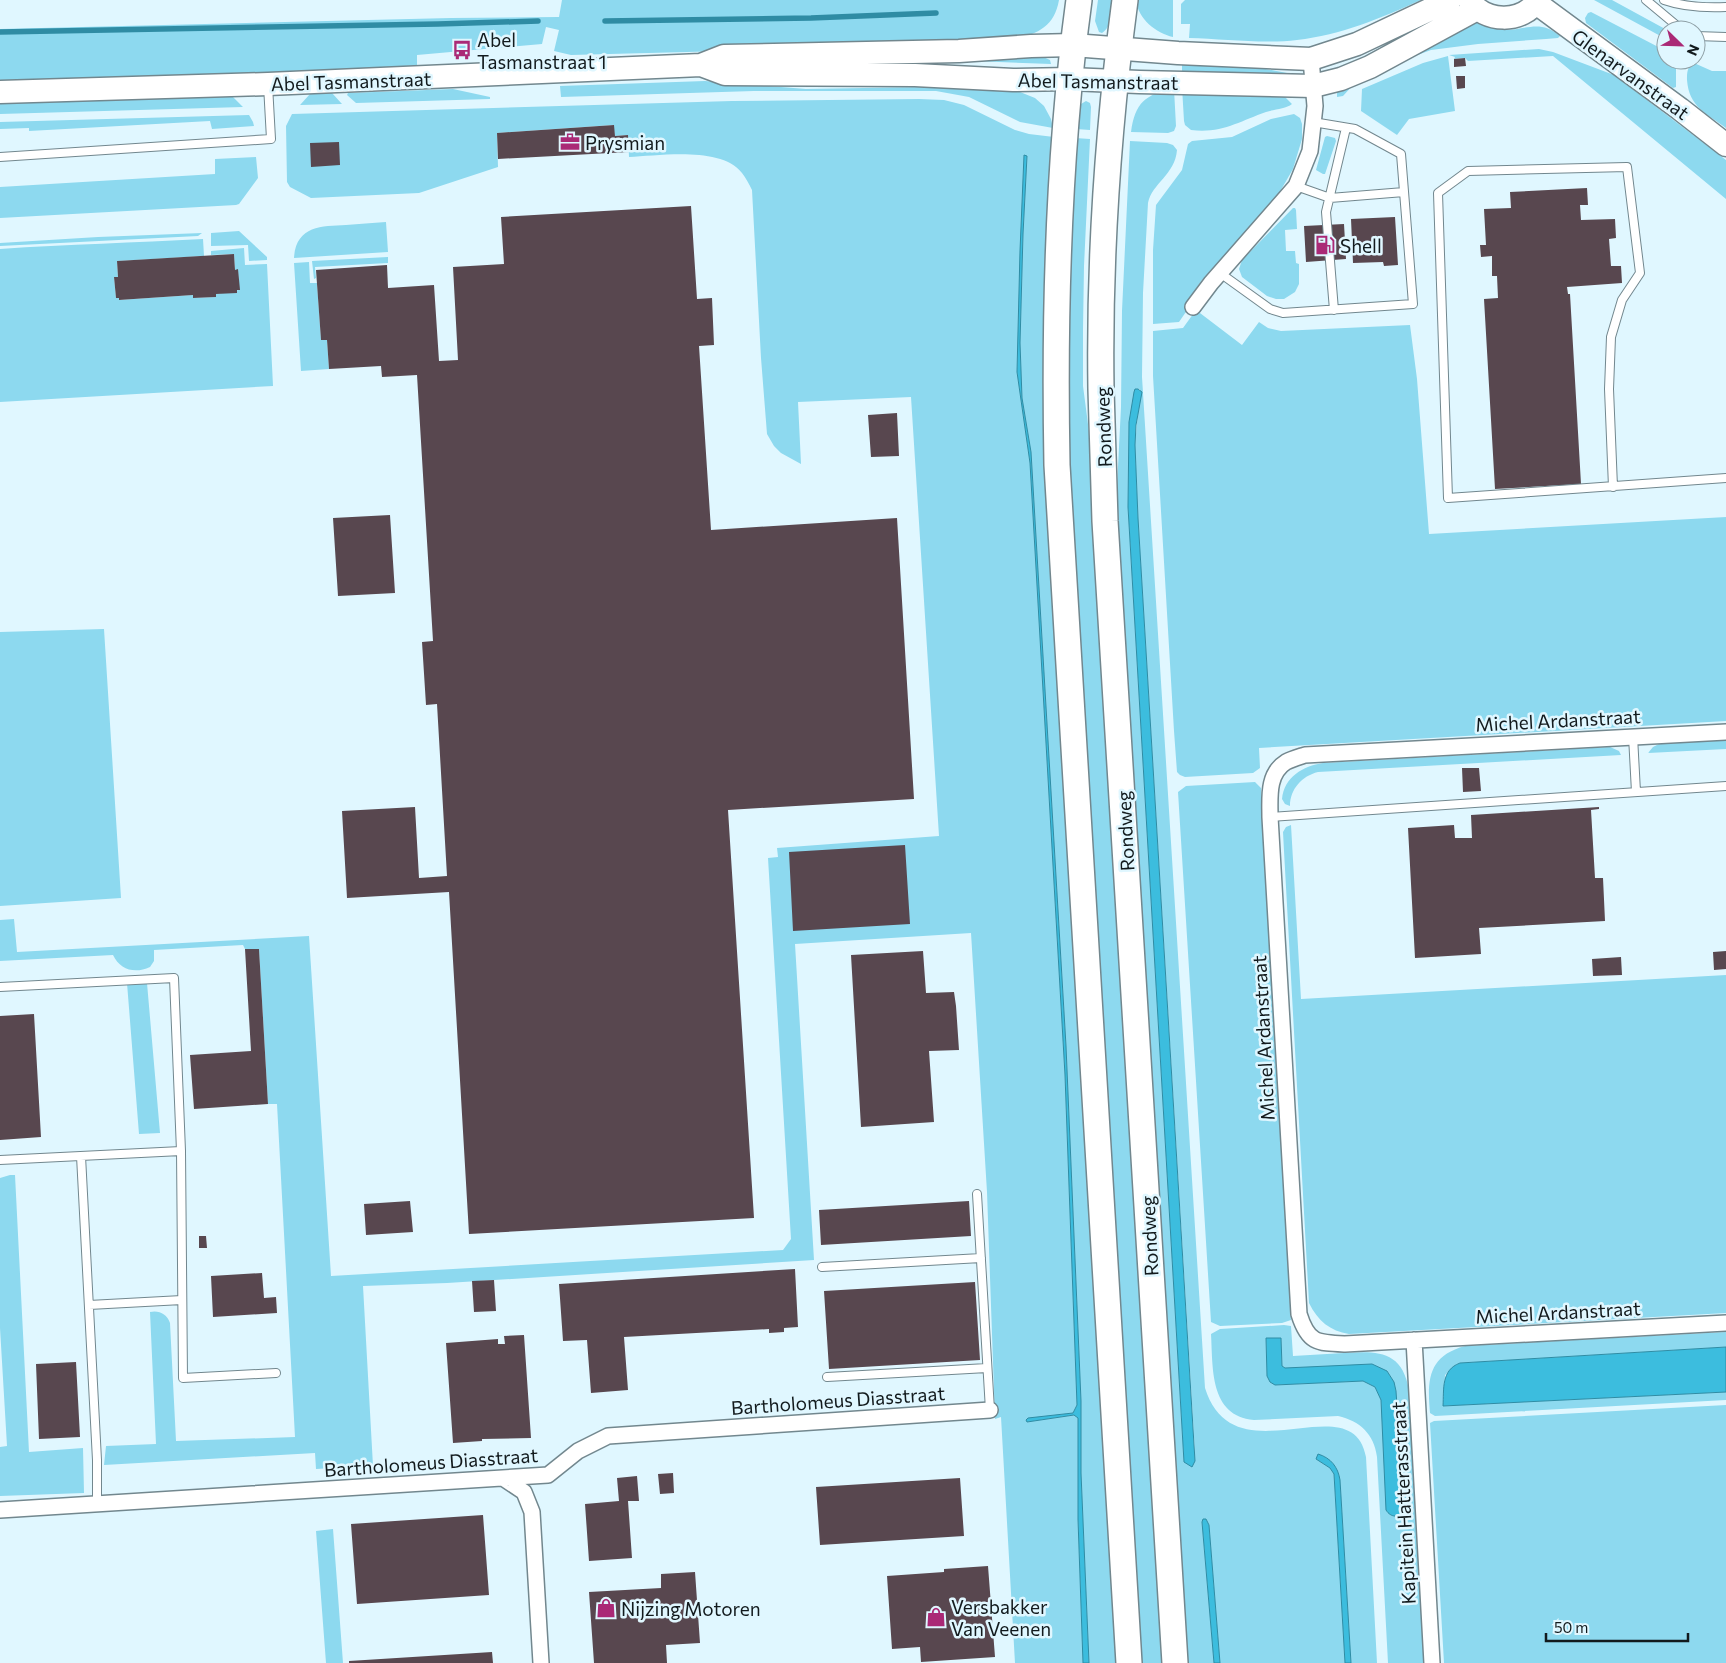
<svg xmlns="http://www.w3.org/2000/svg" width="1726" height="1663" font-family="Commissioner,sans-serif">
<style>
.green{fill:#8dd9ef;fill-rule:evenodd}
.water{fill:#3cbdde;stroke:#2f8ca4}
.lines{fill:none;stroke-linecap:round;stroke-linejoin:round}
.stream{stroke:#2f8ca4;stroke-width:5.5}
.building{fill:#58474f}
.lane-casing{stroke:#72878e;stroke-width:10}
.street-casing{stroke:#72878e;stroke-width:18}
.secondary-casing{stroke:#72878e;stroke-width:25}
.primary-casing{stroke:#72878e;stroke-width:28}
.lane{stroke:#fff;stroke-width:8}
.street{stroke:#fff;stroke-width:15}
.secondary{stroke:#fff;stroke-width:22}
.primary{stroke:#fff;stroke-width:25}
.labels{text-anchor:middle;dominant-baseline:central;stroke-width:5;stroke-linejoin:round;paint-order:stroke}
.poi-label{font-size:19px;fill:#121a1d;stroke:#e0f7ff;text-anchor:start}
.street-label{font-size:19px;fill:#121a1d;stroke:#e0f7ff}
</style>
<rect width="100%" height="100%" fill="#e0f7ff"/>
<path class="green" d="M562,0H1059C1054,29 1035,34 1010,41L800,49L571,55L554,51L559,30L546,27L542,44L417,55V68L0,81V29L451,18L559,17Z
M1098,0H1113C1112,11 1112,27 1102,33L1099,32L1095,21Z
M1136,0H1173V37C1156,33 1138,19 1136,0Z
M1185,0H1421C1381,18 1341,35 1297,40C1265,44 1223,39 1189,38L1190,24H1181V4Z
M1594,0H1612L1667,30H1666V39Z
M1591,12L1666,51V60H1676V87L1673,88L1586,23L1585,18L1588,13Z
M1474,22C1483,25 1494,29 1504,30C1527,30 1540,19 1560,36L1558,38L1546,39L1478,44L1431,50L1404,60L1353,85L1343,96L1337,97V90Z
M1539,49L1553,52L1614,75L1726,160V199L1553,56L1468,61L1465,58L1454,59L1455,57L1449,55Z
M1041,56L1050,60L1051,64L921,59Z
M1448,56L1455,111L1409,119L1397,135L1361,111L1362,89L1423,63Z
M1694,63L1712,71H1726V128C1706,113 1689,107 1687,80C1687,72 1687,67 1694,63Z
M1182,65L1260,68L1287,73L1286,75L1182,76Z
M705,81L806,89L923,87L1020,92L1035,98L1044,106L1051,119L1053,128L1020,122L969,97L936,91H754L561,97L560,86Z
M1182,87L1281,93L1292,104C1286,109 1275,109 1266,112C1240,121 1221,134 1191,130L1185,125L1184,121Z
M453,89L490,97V99L356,103L347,95L348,93Z
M1174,89L1176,126L1174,131L1168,133L1131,132C1135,103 1145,94 1174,89Z
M332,93L342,104L300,105L310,94Z
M232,96L243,107L0,114V103Z
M919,99L944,100L964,105L1015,130L1029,134L1054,137L1118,1663H1089L1081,1473V1401L1066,1046L1031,452L1022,398L1020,343L1023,234L1027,157L1024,155L1017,372L1030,463L1065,1075L1077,1405L1073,1413L1027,1419V1422L1075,1415L1078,1418V1519L1083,1663H1015L1001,1417L995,1419L987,1192L971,933L795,944L814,1260L447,1283L363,1286L373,1466L316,1469L315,1453L104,1465L106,1446L156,1444L150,1312C159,1310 167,1314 170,1323L176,1441L295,1437L277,1104H268L259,949H245L243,945L154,950V961L150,967C135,974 120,970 113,955L0,961V920L14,919L17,952L309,936L331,1276L783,1250L791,1239L768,858L778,857L777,848L939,836L911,397L798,402L801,464L781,453L774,446L767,434L761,358L752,190C749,184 746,178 742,173C721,146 659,156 629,157L628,135L615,136L613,125L497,133L498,167L419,193L311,198L290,187L287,182L286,126L292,114L732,101Z
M1086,101L1090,103L1091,107L1090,130L1076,129L1081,104Z
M1294,114L1300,118L1302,124V139L1293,169L1278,195L1202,280L1186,303L1190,306L1179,322L1153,324V250L1156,205L1182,170L1188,144L1192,141L1232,137L1271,119Z
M249,115L253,122L254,126L212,129L210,121L29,131V128L0,129V122Z
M1327,136L1335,138L1336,141L1325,174H1323L1316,170L1325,137Z
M1075,138L1090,139L1084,266L1083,329V386L1091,447L1164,1663H1141L1070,510L1067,354Z
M1130,141L1167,143L1173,145L1177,150C1175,175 1152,183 1148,203L1143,293L1142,377L1205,1388C1234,1481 1352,1382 1366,1457L1377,1663H1351L1340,1480L1336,1467L1324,1456L1316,1459L1330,1468L1334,1474L1345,1663H1220L1209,1525L1206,1519H1203L1202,1522L1214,1663H1186L1152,1084L1129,750L1117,487L1121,407L1122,311ZM1138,389H1140L1135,445L1138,518L1195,1453L1184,1462L1128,507L1129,422Z
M256,157L258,178L239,204L236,205L0,218V187L215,174V159Z
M1293,208H1295L1296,210L1297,229L1285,230L1286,251H1295L1296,263L1299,264V284L1295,292L1284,299H1276L1267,296L1242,277L1239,269L1242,260Z
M386,222L388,252L294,258C296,226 321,226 346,225C359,224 372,223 386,222Z
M239,231L267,257V260L249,261L248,245L211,246V233Z
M202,233L198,236L0,246V243L98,237Z
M203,239L204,256L117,261L118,277H114L116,298H119V300L193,295V298L216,297V294L239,290L238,270H235L234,254L211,255V251L244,248L245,265L267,264L273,386L0,402V249C68,244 135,243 203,239Z
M388,257V263L315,267L316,278L314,279L312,261Z
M309,262L310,283H317L321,340H327L329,369L301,371L294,263Z
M1196,310L1242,345L1259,322L1268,328L1281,331L1410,325L1417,379L1429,534L1726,517V721L1259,748L1260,768L1253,773L1185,777L1180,775L1177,772L1174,731L1153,376V331L1183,328Z
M104,629L121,898L0,906V632Z
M1726,740V749L1648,753L1653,747L1659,744Z
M1610,747L1619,751L1621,755L1318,772C1302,776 1290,789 1290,806L1285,804L1282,799C1284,777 1303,766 1323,763Z
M1255,782L1261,788L1291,1320L1282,1323L1220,1326L1211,1322L1178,792L1186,786Z
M1291,825L1301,999L1726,975V1313L1349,1334C1330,1331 1318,1321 1309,1303L1284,851L1283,832L1286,827Z
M127,983H147L160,1133L139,1134Z
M10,1175H15L29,1452L83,1448L84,1493L0,1496V1447L7,1446L0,1328V1178Z
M1284,1325L1291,1326L1293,1356C1310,1355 1327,1354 1344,1353C1377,1351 1402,1350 1409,1390L1424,1663H1388L1377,1457C1374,1434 1360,1421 1338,1416L1254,1420C1209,1416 1213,1367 1211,1334L1220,1329ZM1266,1338H1281L1282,1366L1285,1368L1387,1371L1391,1377L1396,1391L1404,1510L1400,1514L1396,1516L1381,1400L1375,1387L1363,1381L1277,1385L1270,1382L1267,1376Z
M1726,1332V1347L1460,1363L1457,1364L1445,1375L1443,1406L1726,1392V1400L1435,1416L1430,1413C1427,1380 1428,1356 1465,1346Z
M1726,1405V1663H1444L1430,1423L1434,1421Z
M333,1529L343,1663H326L316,1531Z"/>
<path class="water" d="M1024,155L1027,156L1023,234L1020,343L1022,398L1031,452L1066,1046L1081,1401V1473L1089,1663H1083L1078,1519V1418L1074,1415L1027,1422L1026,1420L1028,1418L1073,1413L1077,1405L1065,1075L1030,463L1017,372L1020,251Z
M1138,389L1142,392L1136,425L1135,445L1138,518L1194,1445L1195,1461L1192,1467L1184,1462L1128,507L1129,422L1134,392L1135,389Z
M1266,1338H1281L1282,1366L1285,1368L1372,1364L1387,1371L1394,1382L1396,1391L1404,1510C1399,1518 1391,1518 1386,1510L1381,1400L1375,1387L1363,1381L1275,1385L1270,1382L1267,1376Z
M1726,1347V1392L1443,1406C1444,1389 1441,1370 1460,1363Z
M1318,1454C1331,1458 1338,1467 1340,1480L1351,1663H1345L1334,1474L1330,1468L1316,1459Z
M1203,1519H1206L1209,1525L1220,1663H1214L1202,1522Z"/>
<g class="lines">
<path class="stream" d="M605,21L811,18L936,13
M0,32L438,24L538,21"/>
</g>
<path class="building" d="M1465,58L1466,66L1454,67V59Z
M1456,76H1465V88L1457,89Z
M614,125L615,136L628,135L629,152L498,159L497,133Z
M339,142L340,165L311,167L310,143Z
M1587,188L1588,205H1580L1581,220L1615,219L1616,238L1609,239L1611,266H1621L1622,283L1567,287L1568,294H1570L1581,484L1495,489L1484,299L1498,298L1497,276H1492V256L1481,257L1480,245H1486L1484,209L1511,208L1510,192Z
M691,206L697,299L712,298L714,345L699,346L711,530L897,518L914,799L728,810L754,1218L469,1234L449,892L347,898L342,811L415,807L419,878L447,876L437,704L426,705L422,642L433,641L417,375L382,377L381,366L329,369L327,340H321L316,270L387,265L388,288L434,285L439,361L458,360L453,267L504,264L501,217Z
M1395,217L1398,265L1384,266L1383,262L1353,263L1351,219Z
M1344,224L1346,259L1306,262L1304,226Z
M234,254L235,270L238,269L240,290H237V293L216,294V297L193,298V295L119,300V298H116L114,277H118L117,261Z
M897,413L899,456L871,457L868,415Z
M390,515L395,593L338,596L333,518Z
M1462,768H1479L1481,791L1463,792Z
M1599,807V809L1591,810L1595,878H1603L1605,921L1479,928L1481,954L1415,958L1408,828L1454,825L1455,838H1472L1471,815Z
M905,845L910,924L793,931L789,852Z
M245,949H259L268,1104L194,1109L190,1055L251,1051Z
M923,951L926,993L954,992L956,1006L959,1050L929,1051L934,1122L861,1127L851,955Z
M1726,951V969L1714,970L1713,952Z
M1621,957L1622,975L1593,976L1592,959Z
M34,1014L41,1137L0,1140V1016Z
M410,1201L413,1232L366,1235L364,1204Z
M969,1201L971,1236L821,1245L819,1210Z
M199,1236H206L207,1248H199Z
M795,1269L798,1327L784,1328V1332L769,1333V1329L624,1337L628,1390L591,1393L587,1340L563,1341L559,1284Z
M262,1273L264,1298L276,1297L277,1313L213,1317L211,1276Z
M494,1280L496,1311L474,1312L472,1281Z
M975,1282L980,1360L829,1369L824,1291Z
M524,1335L531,1438L482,1439V1441L453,1443L446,1343L498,1339V1344H505L504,1336Z
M76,1362L80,1437L39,1439L36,1364Z
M673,1473L674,1493L660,1494L658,1474Z
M637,1476L639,1501H628L632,1558L589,1561L585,1504L619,1501L617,1478Z
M960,1478L964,1536L820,1545L816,1487Z
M483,1515L489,1595L357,1604L351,1524Z
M988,1566L995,1657L921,1662L920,1647L892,1649L887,1576L944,1572V1569Z
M695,1572L700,1643L666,1645L667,1663H594L589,1592L661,1588V1574Z
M492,1652L493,1663H349V1661Z"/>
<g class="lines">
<defs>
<path id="lane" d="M1646,0L1676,25L1685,30
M1664,0C1684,7 1704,8 1726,7
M1696,36L1726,37
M0,157L271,139L268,85
M1296,186L1330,198L1404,192
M1220,273L1270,309L1283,313L1413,304L1401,154L1355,129L1313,122
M1334,310L1326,212L1346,128
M1613,487L1609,389L1611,337L1622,300L1640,273L1627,167L1468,171L1438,193L1448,498L1726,478
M1633,736L1636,792
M1270,817L1726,786
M0,987L174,978L181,1151L0,1160
M181,1151L183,1378L276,1373
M81,1156L97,1460V1503
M977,1194L990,1410
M822,1267L981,1258
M89,1305L182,1300
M827,1377L987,1368"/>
<path id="street" d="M1193,307L1211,283L1296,186L1310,151L1315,106L1311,59
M1726,732L1305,755C1299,757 1292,759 1286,762C1267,774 1270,798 1270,817L1299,1314C1308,1343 1317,1343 1345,1344L1726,1323
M1414,1340L1432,1663
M503,1478L524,1492L532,1512L541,1663
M0,1510L548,1475L578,1451L608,1436L990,1410"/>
<path id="secondary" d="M1469,0C1485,23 1522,24 1538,0
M1536,3L1680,109L1726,145
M701,65L725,74L915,75L1013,80L1070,79L1139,82L1313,86L1341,79L1370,67L1477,9
M0,92L268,84L701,65L724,56L959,51L1031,46L1073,45L1178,53L1311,59L1357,44L1450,0"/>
<path id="primary" d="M1079,0C1058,154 1054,310 1057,465L1129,1663
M1125,0C1108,129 1099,259 1101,389C1102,433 1104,477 1105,521L1175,1663"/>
</defs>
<use href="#lane" class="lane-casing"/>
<use href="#street" class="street-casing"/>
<use href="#secondary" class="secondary-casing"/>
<use href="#primary" class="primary-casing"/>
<use href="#lane" class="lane"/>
<use href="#street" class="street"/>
<use href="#secondary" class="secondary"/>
<use href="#primary" class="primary"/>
</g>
<defs>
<symbol id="bus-bare" viewBox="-9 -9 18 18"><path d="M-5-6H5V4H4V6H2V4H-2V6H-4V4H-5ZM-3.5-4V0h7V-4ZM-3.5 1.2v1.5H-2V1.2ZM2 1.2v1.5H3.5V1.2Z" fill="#aa2976" stroke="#e0f7ff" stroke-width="2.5" paint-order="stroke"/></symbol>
<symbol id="office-bare" viewBox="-9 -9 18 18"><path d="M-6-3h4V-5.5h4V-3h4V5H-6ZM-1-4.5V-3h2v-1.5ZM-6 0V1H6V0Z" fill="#aa2976" stroke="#e0f7ff" stroke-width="2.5" paint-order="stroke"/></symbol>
<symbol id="fuel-bare" viewBox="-9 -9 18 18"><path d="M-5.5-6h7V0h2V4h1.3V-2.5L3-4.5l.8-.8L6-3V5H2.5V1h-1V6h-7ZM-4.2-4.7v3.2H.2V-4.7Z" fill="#aa2976" stroke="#e0f7ff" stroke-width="2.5" paint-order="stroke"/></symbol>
<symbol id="shop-bare" viewBox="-9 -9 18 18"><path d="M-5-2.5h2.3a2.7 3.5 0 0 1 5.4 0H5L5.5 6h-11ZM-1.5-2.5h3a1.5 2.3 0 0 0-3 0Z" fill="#aa2976" stroke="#e0f7ff" stroke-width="2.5" paint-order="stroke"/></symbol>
</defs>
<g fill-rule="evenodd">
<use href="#bus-bare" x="448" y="36" width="28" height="28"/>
<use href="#office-bare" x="556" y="128" width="28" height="28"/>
<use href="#fuel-bare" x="1311" y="231" width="28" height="28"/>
<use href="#shop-bare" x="592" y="1594" width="28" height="28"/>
<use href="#shop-bare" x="922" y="1603" width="28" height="28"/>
</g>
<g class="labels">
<g class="poi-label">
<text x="477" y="39">Abel<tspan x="477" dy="22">Tasmanstraat 1</tspan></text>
<text x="585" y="142">Prysmian</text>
<text x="1340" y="245">Shell</text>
<text x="951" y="1606">Versbakker<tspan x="951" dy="22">Van Veenen</tspan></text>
<text x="621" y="1608">Nijzing Motoren</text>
</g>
<g class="street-label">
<text transform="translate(1631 74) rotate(36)">Glenarvanstraat</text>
<text transform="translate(351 81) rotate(-2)">Abel Tasmanstraat</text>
<text transform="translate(1098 81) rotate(1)">Abel Tasmanstraat</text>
<text transform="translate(1103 427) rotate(-92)">Rondweg</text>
<text transform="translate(1558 720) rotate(-3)">Michel Ardanstraat</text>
<text transform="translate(1125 831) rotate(-93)">Rondweg</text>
<text transform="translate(1263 1038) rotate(-93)">Michel Ardanstraat</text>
<text transform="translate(1149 1236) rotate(-93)">Rondweg</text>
<text transform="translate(1558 1312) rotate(-3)">Michel Ardanstraat</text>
<text transform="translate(838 1400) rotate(-4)">Bartholomeus Diasstraat</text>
<text transform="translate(431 1462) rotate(-4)">Bartholomeus Diasstraat</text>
<text transform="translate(1403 1503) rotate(-93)">Kapitein Hatterasstraat</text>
</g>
</g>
<g transform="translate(1681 45) rotate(113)"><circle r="24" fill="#e0f7ff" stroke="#8e9fa5"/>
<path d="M0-4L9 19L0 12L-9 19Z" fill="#aa2976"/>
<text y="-8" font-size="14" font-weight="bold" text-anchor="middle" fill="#121a1d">N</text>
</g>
<path d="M1546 1633v8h142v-8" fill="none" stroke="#121a1d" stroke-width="2.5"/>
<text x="1554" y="1633" font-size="15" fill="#121a1d" stroke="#e0f7ff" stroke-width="4" paint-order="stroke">50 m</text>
</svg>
